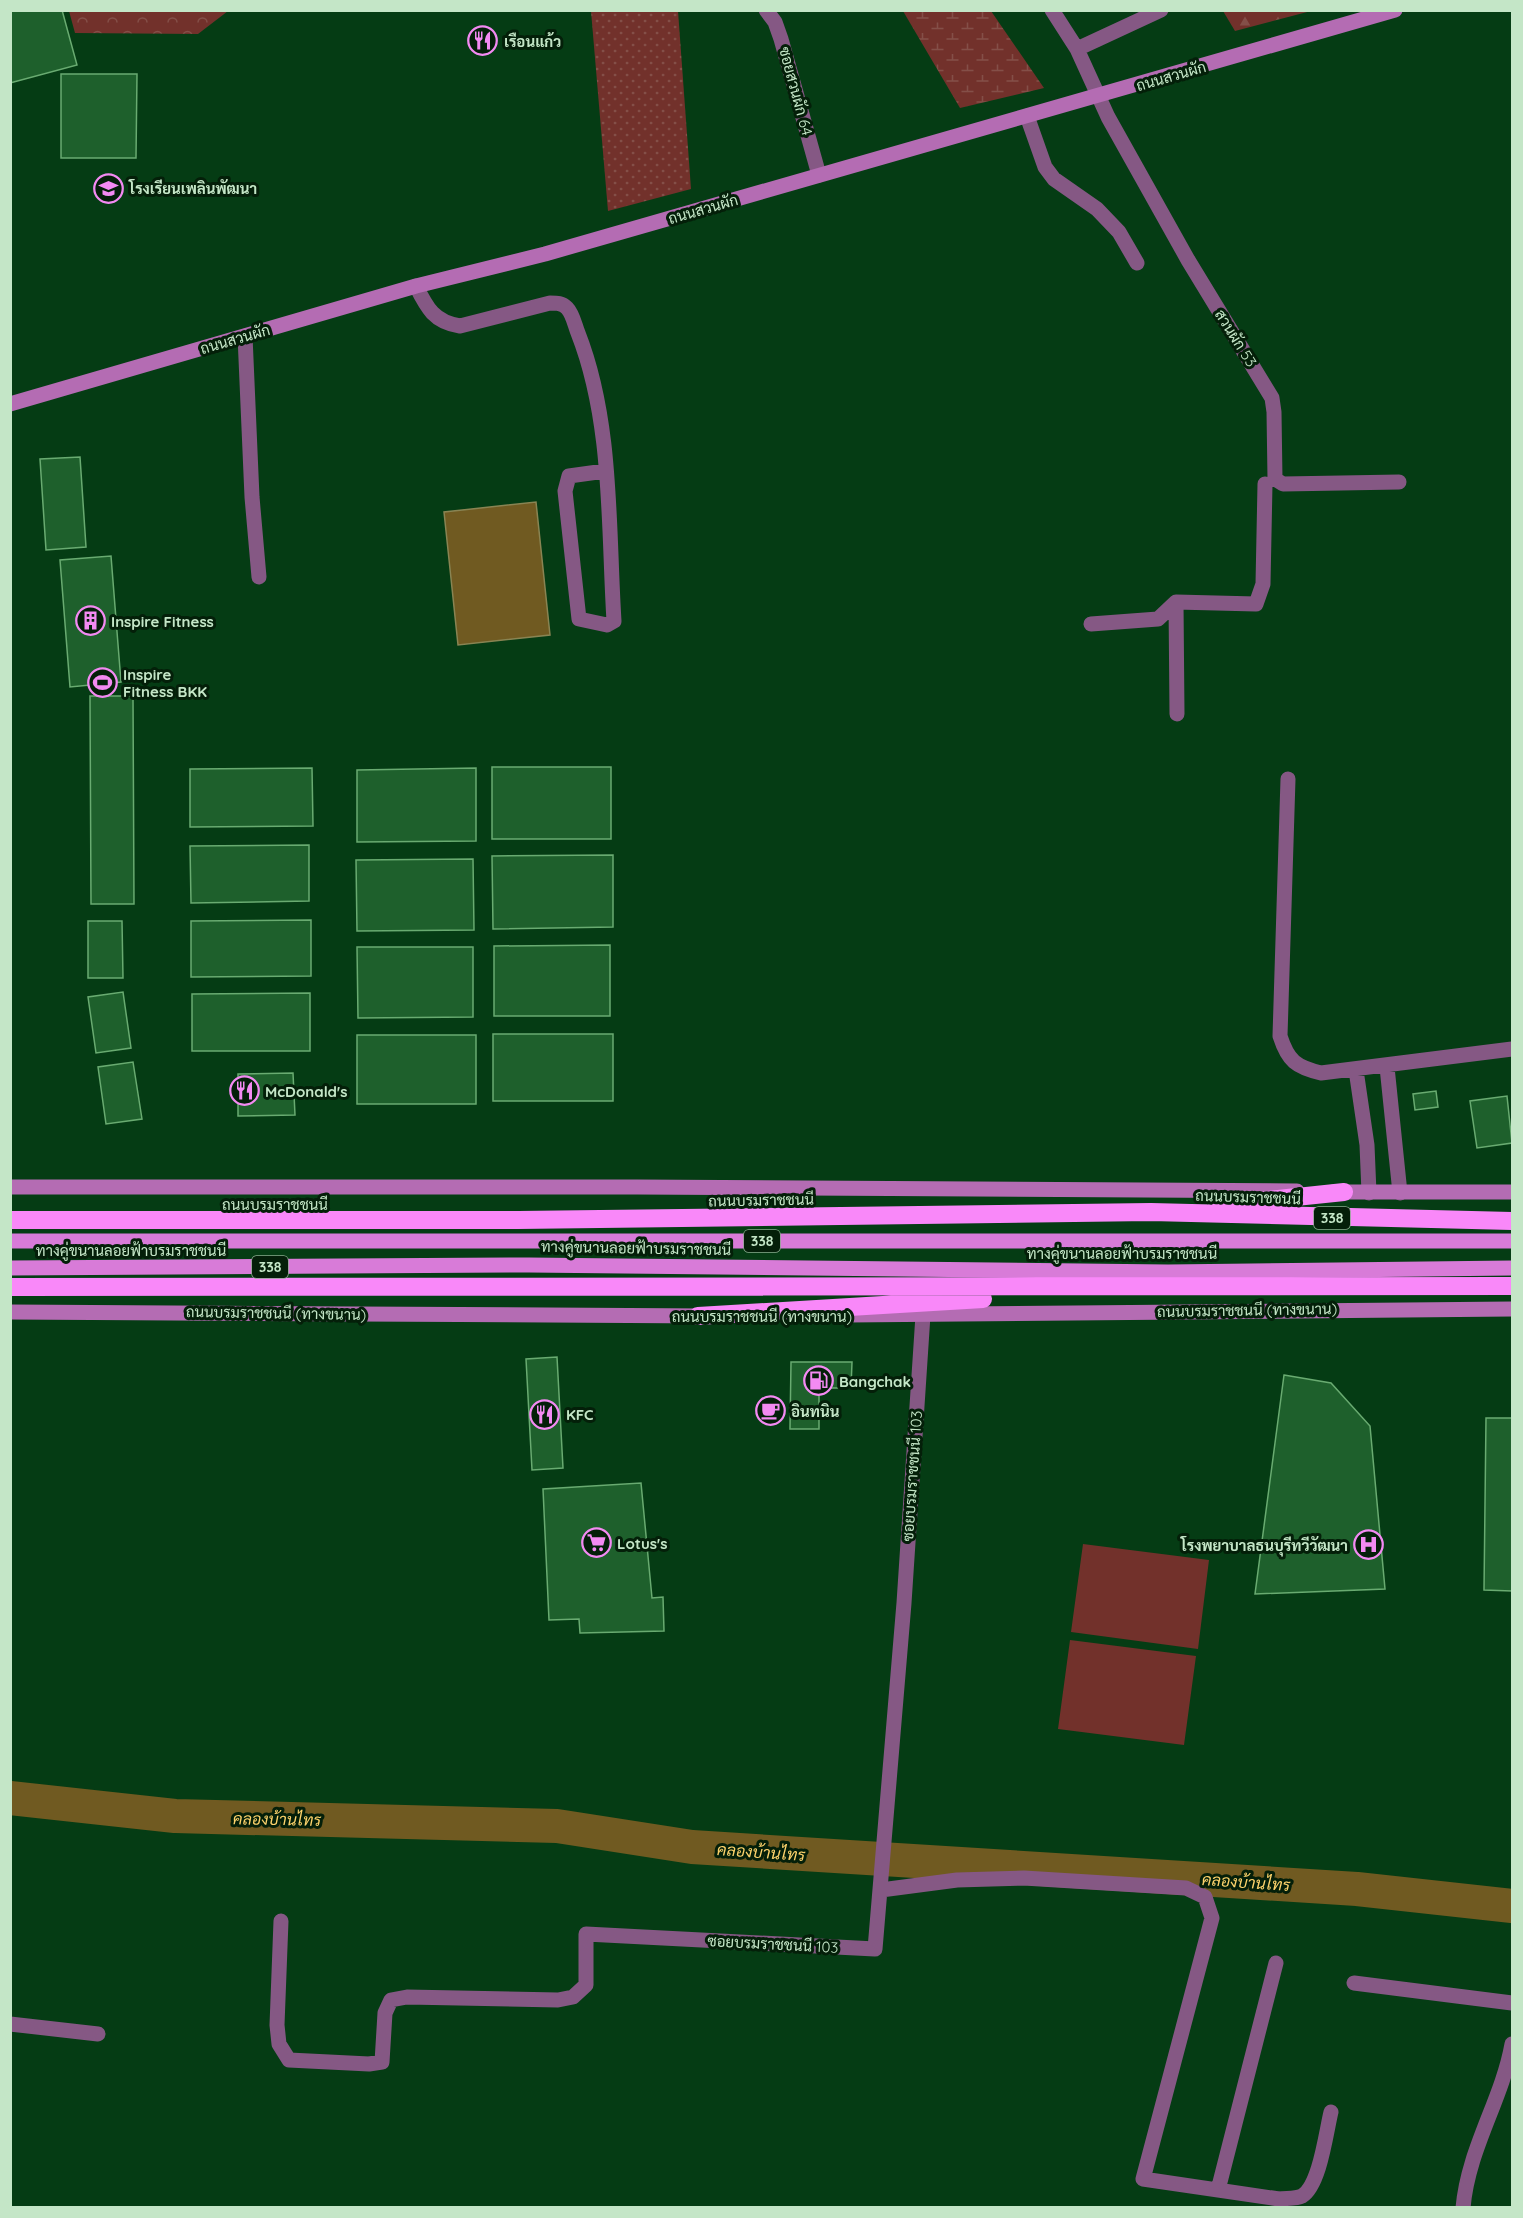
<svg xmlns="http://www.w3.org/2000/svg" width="1523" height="2218" font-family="Quicksand,Sarabun,sans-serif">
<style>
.grass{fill:url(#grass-dots)}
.forest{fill:url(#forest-firs)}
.wetland{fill:url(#wetland-marsh)}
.park{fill:url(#park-crowns)}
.garden{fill:#72312b}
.water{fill:#705a21;stroke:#898453;stroke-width:1.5}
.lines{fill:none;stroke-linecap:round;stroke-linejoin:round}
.river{stroke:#705a21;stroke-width:34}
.building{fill:#1e602c;stroke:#69ab71;stroke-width:1.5}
.street{stroke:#855884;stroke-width:15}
.secondary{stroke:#b46cb3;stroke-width:15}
.primary{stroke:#d87bd8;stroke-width:15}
.highway{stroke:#f988f9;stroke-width:18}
.labels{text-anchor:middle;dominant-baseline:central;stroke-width:6;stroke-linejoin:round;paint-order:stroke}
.shield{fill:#041f09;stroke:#8aaa8e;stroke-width:1.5}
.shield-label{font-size:14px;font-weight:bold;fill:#c4e6c7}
.poi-label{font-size:15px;font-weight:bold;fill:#c4e6c7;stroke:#041f09;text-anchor:start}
.street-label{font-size:15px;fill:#c4e6c7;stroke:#041f09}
.water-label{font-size:16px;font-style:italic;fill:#fdd36c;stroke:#041f09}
</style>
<defs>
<pattern id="grass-dots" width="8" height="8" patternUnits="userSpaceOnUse" patternTransform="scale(1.5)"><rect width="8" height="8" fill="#72312b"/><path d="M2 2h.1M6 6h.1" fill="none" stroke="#844f48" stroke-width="1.8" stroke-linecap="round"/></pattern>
<pattern id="forest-firs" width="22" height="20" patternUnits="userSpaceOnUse" patternTransform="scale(1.5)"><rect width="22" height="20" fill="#72312b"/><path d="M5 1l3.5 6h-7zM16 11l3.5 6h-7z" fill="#844f48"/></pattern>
<pattern id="wetland-marsh" width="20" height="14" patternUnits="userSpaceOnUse" patternTransform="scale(1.5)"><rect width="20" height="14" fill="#72312b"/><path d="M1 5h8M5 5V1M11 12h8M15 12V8" fill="none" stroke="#844f48"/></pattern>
<pattern id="park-crowns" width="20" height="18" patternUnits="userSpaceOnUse" patternTransform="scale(1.5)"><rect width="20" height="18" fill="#72312b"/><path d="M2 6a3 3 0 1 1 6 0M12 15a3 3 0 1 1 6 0" fill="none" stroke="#844f48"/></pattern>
</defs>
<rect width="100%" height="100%" fill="#053c14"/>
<path class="grass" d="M591,11H678L691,189L608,211Z"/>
<path class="forest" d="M1223,11H1311L1235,31Z"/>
<path class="wetland" d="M903,11H991L1044,88L960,108Z"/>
<path class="park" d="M69,11V10L228,11L198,34L75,33Z"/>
<path class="garden" d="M1083,1544L1209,1560L1198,1649L1071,1632Z
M1070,1640L1196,1656L1184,1745L1058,1729Z"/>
<path class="water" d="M536,502L550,635L458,645L444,512Z"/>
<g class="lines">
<path class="river" d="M10,1798L175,1816L557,1826L692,1847L1357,1889L1512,1906"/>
</g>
<path class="building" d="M10,10H62L77,65L10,83Z
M61,74H137L136,158H61Z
M80,457L86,547L46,550L40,459Z
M111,556L121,682L70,687L60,560Z
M90,696H133L134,904H91Z
M492,767H611V839H492Z
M312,768L313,826L190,827V769Z
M476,768V841L357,842V770Z
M309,845V901L191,903L190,846Z
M613,855V927L493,929L492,856Z
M473,859L474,930L357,931L356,860Z
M311,920V976L191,977V921Z
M88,921H122L123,978H88Z
M610,945V1016H494V946Z
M357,947H473V1017L358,1018Z
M123,992L131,1048L96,1053L88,997Z
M310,993V1051H192V994Z
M493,1034H613V1101H493Z
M357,1035H476V1104H357Z
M133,1062L142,1119L106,1124L98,1067Z
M293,1073L295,1115L238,1116V1074Z
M1436,1091L1438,1107L1415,1110L1413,1094Z
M1507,1096L1512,1143L1477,1148L1470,1101Z
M557,1357L563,1468L532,1470L526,1359Z
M791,1362H852L851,1388H819V1429H790Z
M1284,1375L1331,1383L1370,1426L1385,1589L1255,1594Z
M1486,1418H1512V1591L1484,1590Z
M641,1483L652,1598L663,1597L664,1631L580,1633L579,1619L549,1620L543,1489Z"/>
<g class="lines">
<path class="street" d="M766,10L775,22L781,39L819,175
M1052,10L1077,49L1108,117L1188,260L1272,398L1274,412L1275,479L1283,484L1399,482
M1077,49L1161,10
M1027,116L1045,167L1054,179L1097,209L1119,232L1137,263
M416,286C427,308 434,322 460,326L550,303C557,303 562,303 567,308C573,314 575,326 578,333C613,422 608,527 614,621L607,625L579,619L565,491L569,476L605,471
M245,336L252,497L259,577
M1176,602L1177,714
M1091,624L1158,619L1176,602L1256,604L1263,584L1265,484
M1288,779L1280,1036C1288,1061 1296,1067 1321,1073L1512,1049
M1387,1067L1400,1193
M1356,1070L1367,1145L1369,1193
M881,1890L957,1880L1024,1878L1186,1888L1205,1897L1212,1918L1143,2179L1279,2199C1286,2198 1296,2199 1302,2196C1320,2185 1326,2132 1331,2112
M281,1921L277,2025L279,2044L289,2060L369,2064L382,2062L385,2013L391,2000L407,1997L558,2000L573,1997L586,1985V1934L875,1949L904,1603L923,1315
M1354,1983L1512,2003
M10,2024L98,2034
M1218,2190L1276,1963
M1463,2208C1468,2149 1502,2100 1512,2044"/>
<path class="secondary" d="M10,404L416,286L545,254L1395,10
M10,1187H637L1297,1191
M1333,1192H1512
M10,1312L709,1316
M847,1315L1512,1309"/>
<path class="primary" d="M10,1241C511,1238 1012,1245 1512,1241
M10,1268L529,1265L1168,1272L1512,1268"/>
<path class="highway" d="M1221,1205L1344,1192
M10,1220H518L1151,1212L1512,1221
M10,1287L1512,1286
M698,1316L983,1299"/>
</g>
<defs>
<symbol id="restaurant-ring" viewBox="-11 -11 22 22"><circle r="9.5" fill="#041f09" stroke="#f38af2" stroke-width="1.5"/><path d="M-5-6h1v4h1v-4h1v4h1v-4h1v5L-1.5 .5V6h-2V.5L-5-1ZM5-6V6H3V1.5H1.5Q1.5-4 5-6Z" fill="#f38af2"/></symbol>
<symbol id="school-ring" viewBox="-11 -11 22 22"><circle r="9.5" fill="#041f09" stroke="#f38af2" stroke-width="1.5"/><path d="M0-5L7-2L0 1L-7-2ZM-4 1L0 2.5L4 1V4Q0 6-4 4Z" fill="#f38af2"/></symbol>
<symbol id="building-ring" viewBox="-11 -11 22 22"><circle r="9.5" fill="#041f09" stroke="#f38af2" stroke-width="1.5"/><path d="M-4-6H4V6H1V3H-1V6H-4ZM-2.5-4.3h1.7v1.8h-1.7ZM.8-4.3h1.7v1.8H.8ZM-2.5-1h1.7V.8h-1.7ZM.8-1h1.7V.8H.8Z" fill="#f38af2"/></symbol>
<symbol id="stadium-ring" viewBox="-11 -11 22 22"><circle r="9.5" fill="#041f09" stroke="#f38af2" stroke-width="1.5"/><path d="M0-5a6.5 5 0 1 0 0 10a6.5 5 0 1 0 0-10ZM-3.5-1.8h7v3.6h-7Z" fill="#f38af2"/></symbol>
<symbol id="fuel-ring" viewBox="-11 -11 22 22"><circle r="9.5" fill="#041f09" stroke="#f38af2" stroke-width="1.5"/><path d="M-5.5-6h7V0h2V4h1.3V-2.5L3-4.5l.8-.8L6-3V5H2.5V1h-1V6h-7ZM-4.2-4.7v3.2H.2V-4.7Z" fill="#f38af2"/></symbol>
<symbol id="cafe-ring" viewBox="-11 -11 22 22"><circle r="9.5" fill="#041f09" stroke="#f38af2" stroke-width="1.5"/><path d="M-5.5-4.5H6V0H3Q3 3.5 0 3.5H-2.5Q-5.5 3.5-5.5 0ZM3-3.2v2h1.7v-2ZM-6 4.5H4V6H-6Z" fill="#f38af2"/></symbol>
<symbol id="supermarket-ring" viewBox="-11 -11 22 22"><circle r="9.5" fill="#041f09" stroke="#f38af2" stroke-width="1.5"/><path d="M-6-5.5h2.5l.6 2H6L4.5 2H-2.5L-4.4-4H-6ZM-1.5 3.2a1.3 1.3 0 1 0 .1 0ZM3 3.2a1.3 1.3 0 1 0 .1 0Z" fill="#f38af2"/></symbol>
<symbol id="hospital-ring" viewBox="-11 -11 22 22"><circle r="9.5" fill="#041f09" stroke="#f38af2" stroke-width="1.5"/><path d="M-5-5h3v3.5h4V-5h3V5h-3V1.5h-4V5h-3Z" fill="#f38af2"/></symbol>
</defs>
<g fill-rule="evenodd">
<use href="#restaurant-ring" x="466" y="24" width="33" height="33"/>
<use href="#school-ring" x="92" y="172" width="33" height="33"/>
<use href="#building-ring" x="74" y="604" width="33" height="33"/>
<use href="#stadium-ring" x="86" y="666" width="33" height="33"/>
<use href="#restaurant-ring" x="228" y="1074" width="33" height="33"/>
<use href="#fuel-ring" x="802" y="1364" width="33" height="33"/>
<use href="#cafe-ring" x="754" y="1394" width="33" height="33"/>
<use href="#restaurant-ring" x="528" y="1398" width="33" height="33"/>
<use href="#supermarket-ring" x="580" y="1526" width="33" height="33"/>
<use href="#hospital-ring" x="1352" y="1528" width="33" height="33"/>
</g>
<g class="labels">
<g class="shield">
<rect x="1314" y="1207" width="36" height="22" rx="4.5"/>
<rect x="744" y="1230" width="36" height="22" rx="4.5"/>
<rect x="252" y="1256" width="36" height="22" rx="4.5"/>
</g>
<g class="shield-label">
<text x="1332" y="1218">338</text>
<text x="762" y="1241">338</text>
<text x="270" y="1267">338</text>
</g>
<g class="poi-label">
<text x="504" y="41">เรือนแก้ว</text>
<text x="129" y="188">โรงเรียนเพลินพัฒนา</text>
<text x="111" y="621">Inspire Fitness</text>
<text x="123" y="674">Inspire<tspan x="123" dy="17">Fitness BKK</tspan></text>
<text x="265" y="1091">McDonald's</text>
<text x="839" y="1381">Bangchak</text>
<text x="791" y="1411">อินทนิน</text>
<text x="566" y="1414">KFC</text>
<text x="617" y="1543">Lotus's</text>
<text x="1348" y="1545" text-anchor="end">โรงพยาบาลธนบุรีทวีวัฒนา</text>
</g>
<g class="street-label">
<text transform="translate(1171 76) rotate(-16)">ถนนสวนผัก</text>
<text transform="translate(796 91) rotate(75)">ซอยสวนผัก 64</text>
<text transform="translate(703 209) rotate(-16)">ถนนสวนผัก</text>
<text transform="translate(1236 338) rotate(58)">สวนผัก 53</text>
<text transform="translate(235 339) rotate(-16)">ถนนสวนผัก</text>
<text transform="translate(1248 1197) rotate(2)">ถนนบรมราชชนนี</text>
<text transform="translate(761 1200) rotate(-1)">ถนนบรมราชชนนี</text>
<text x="275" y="1204">ถนนบรมราชชนนี</text>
<text transform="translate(636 1248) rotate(1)">ทางคู่ขนานลอยฟ้าบรมราชชนนี</text>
<text x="131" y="1250">ทางคู่ขนานลอยฟ้าบรมราชชนนี</text>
<text x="1122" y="1253">ทางคู่ขนานลอยฟ้าบรมราชชนนี</text>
<text transform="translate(1247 1310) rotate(-1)">ถนนบรมราชชนนี (ทางขนาน)</text>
<text transform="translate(276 1313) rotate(1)">ถนนบรมราชชนนี (ทางขนาน)</text>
<text x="762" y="1316">ถนนบรมราชชนนี (ทางขนาน)</text>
<text transform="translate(912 1476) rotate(-86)">ซอยบรมราชชนนี 103</text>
<text transform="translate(773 1944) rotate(3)">ซอยบรมราชชนนี 103</text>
</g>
<g class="water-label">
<text transform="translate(277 1819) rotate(1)">คลองบ้านไทร</text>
<text transform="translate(761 1852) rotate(4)">คลองบ้านไทร</text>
<text transform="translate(1246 1882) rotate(4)">คลองบ้านไทร</text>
</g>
</g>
<rect width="1523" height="2218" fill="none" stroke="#c4e6c7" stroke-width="24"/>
</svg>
